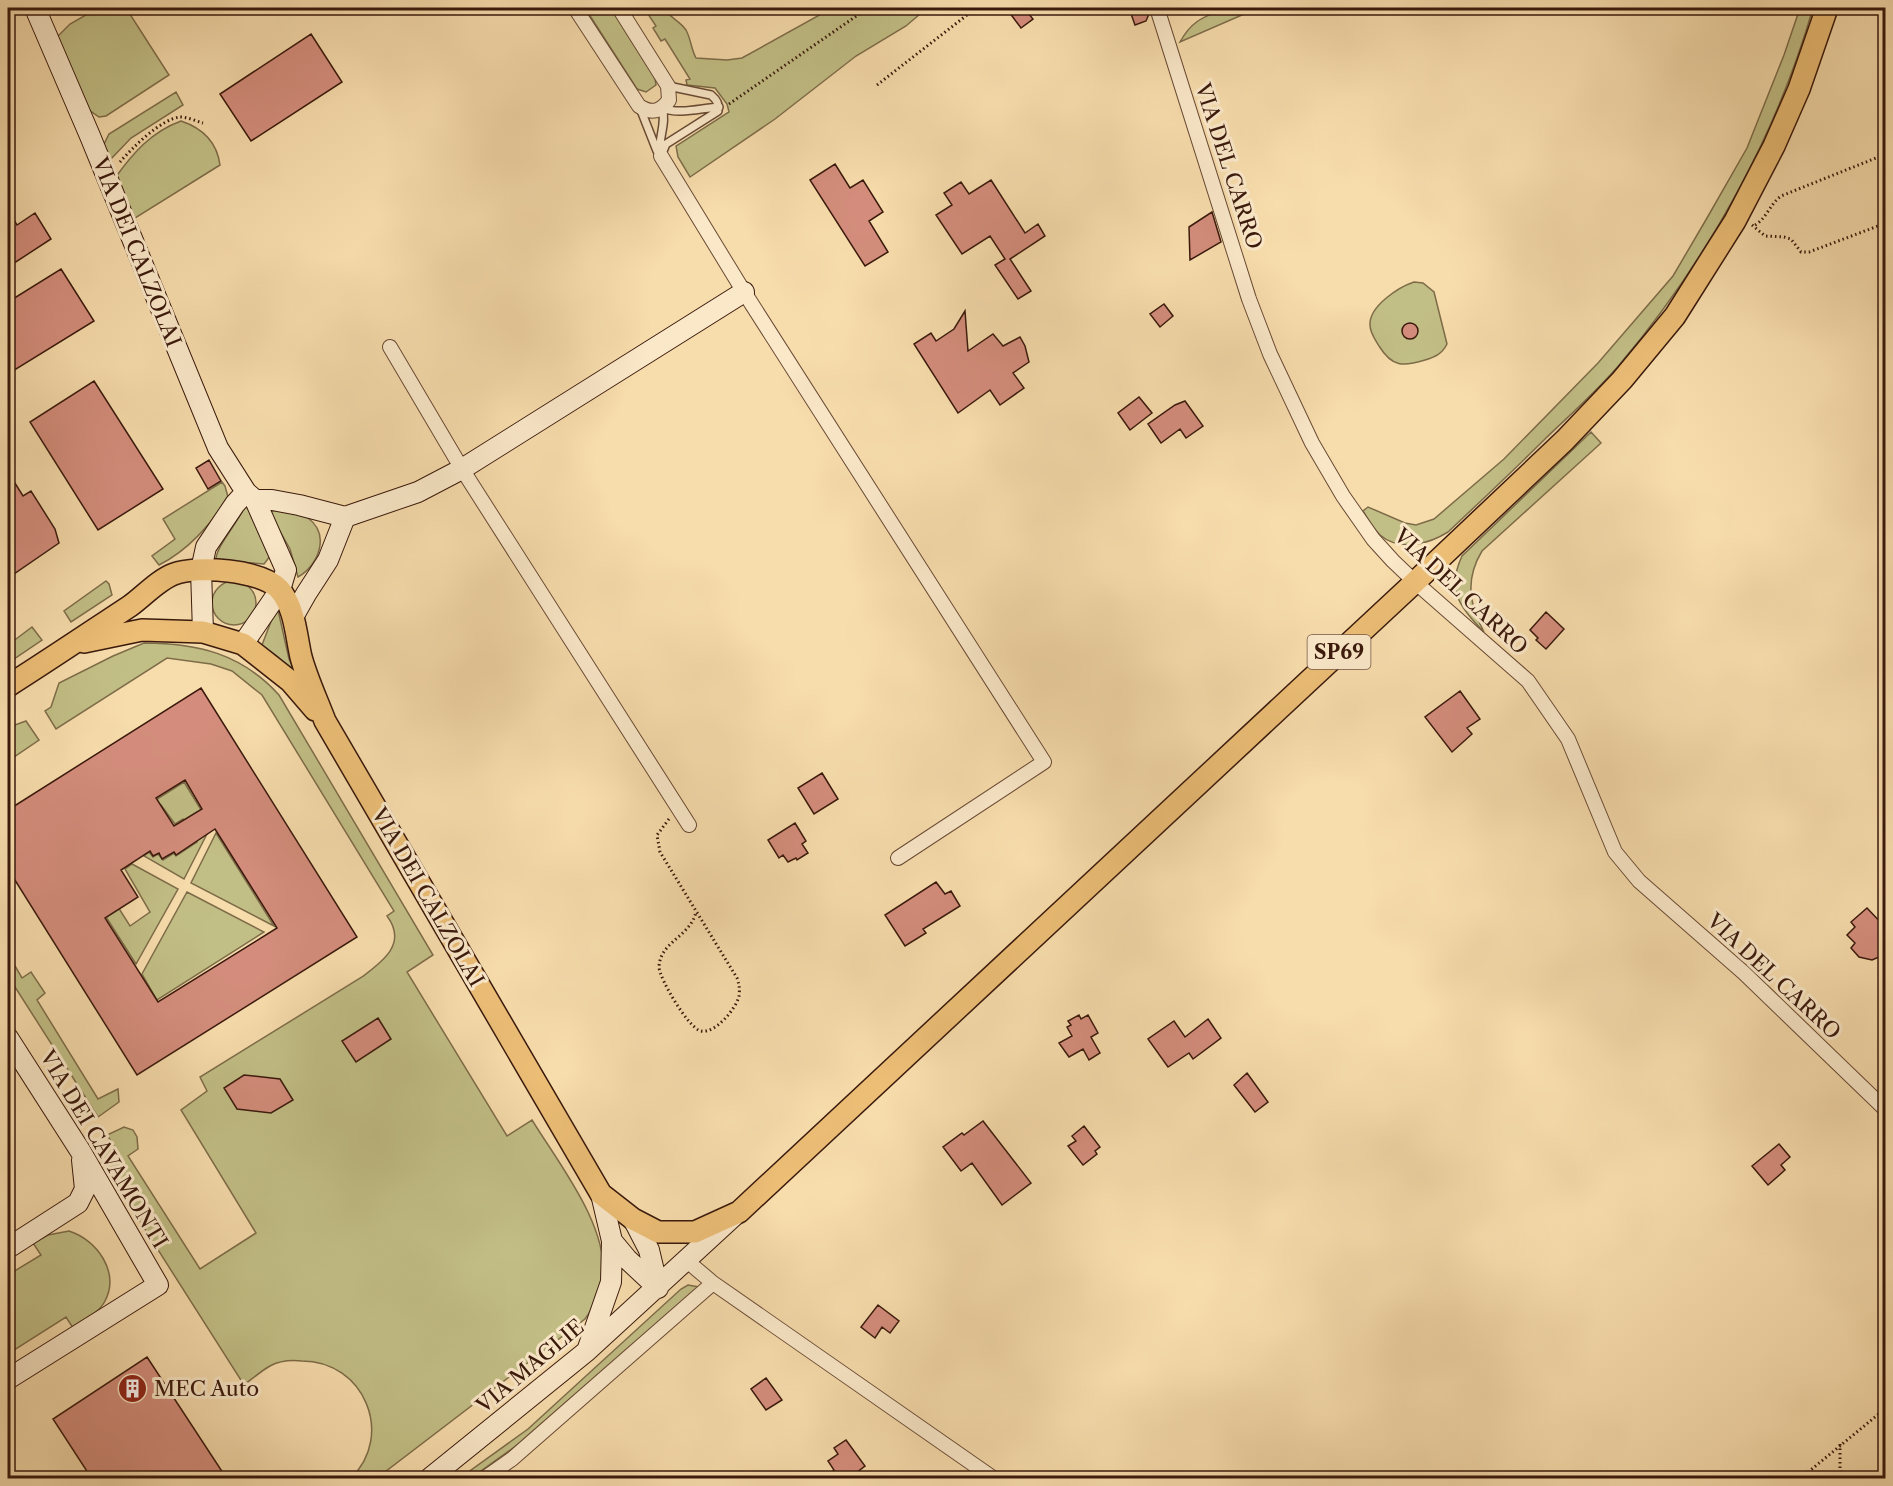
<svg xmlns="http://www.w3.org/2000/svg" width="1893" height="1486" font-family="'Libre Caslon Text',serif">
<style>
.green{fill:#c2bf86;stroke:#7e6c49;stroke-width:1.5}
.building{fill:#d48d7c;stroke:#3a190c;stroke-width:1.5;fill-rule:evenodd}
.lines{fill:none;stroke-linecap:round;stroke-linejoin:round}
.lane-casing{stroke:#694a34;stroke-width:10}
.street-casing{stroke:#694a34;stroke-width:16}
.secondary-casing{stroke:#3a190c;stroke-width:22}
.primary-casing{stroke:#3a190c;stroke-width:24}
.path{stroke:#3a190c;stroke-width:3;stroke-dasharray:1.5 3;stroke-linecap:butt}
.lane{stroke:#fae8c9;stroke-width:7}
.street{stroke:#fae8c9;stroke-width:14}
.secondary{stroke:#fae8c9;stroke-width:20}
.primary{stroke:#ecbe76;stroke-width:21}
.labels{text-anchor:middle;dominant-baseline:central;stroke-width:6;stroke-linejoin:round;paint-order:stroke}
.shield{fill:#fae8c9;stroke:#745745;stroke-width:1.5}
.shield-label{font-size:20px;font-weight:bold;fill:#3a190c}
.street-label{font-size:21px;fill:#3a190c;stroke:#fae8c9}
.poi-label{font-size:21px;fill:#3a190c;stroke:#fae8c9;text-anchor:start}
</style>
<rect width="100%" height="100%" fill="#f7dcac"/>
<filter id="stains"><feTurbulence type="fractalNoise" baseFrequency=".00333" numOctaves="4"/><feColorMatrix values="0 0 0 0 .2 0 0 0 0 .09 0 0 0 0 .02 0 0 0 .5 -.17"/></filter>
<radialGradient id="worn" r=".72"><stop offset=".6" stop-color="#630" stop-opacity="0"/><stop offset="1" stop-color="#630" stop-opacity=".3"/></radialGradient>
<path class="green" d="M98,8H126L169,75L106,116L99,117L89,110L58,43V36L70,24Z
M585,8H612L654,73L656,85L646,92L637,89Z
M644,8H666L665,10C671,18 681,22 686,30C691,39 691,49 696,58L727,60L742,58L832,8H927L906,26L856,56L775,119L690,177L678,157L676,146L729,112L727,104L715,88L687,85L686,80L690,79L665,39L661,41L653,28L656,26Z
M1226,8H1258L1180,42C1192,20 1204,17 1226,8Z
M1800,8H1813C1776,137 1707,261 1620,364C1597,391 1571,414 1546,438C1514,470 1481,501 1448,532C1429,544 1400,552 1380,535C1373,528 1368,519 1363,511L1368,507L1405,523L1416,525L1434,519L1504,459L1598,363L1673,276L1707,218L1747,148L1784,55Z
M176,92L183,105L131,138L109,161L104,144L109,134Z
M181,121C202,128 217,142 220,165L132,220L115,178C133,153 151,132 181,121Z
M1414,282L1423,283L1434,292L1447,344C1442,354 1435,357 1425,360C1403,367 1392,367 1379,346C1375,339 1370,333 1370,325C1369,306 1399,287 1414,282Z
M1591,432L1601,443L1482,551C1465,579 1469,604 1484,632C1460,608 1446,590 1462,556Z
M222,482L225,486L228,497C212,524 187,551 159,565L152,556L175,539L163,519Z
M245,506H248L271,555L264,564L216,560C215,548 239,521 245,506Z
M276,510C286,512 301,513 308,518C331,535 318,566 298,577L290,549L269,512Z
M212 603a22 22 0 1 1 44 0a22 22 0 1 1-44 0Z
M106,581L109,584L112,595L71,622L64,611Z
M278,610L289,659L295,672H292L278,657L262,645L275,611Z
M32,627L42,640L8,663V645Z
M144,643C198,643 242,654 279,695L433,955L407,972L507,1136L532,1120C559,1164 610,1227 603,1282C601,1295 593,1308 585,1319L377,1478H351C395,1435 364,1361 302,1361C292,1360 279,1361 270,1366C261,1371 252,1379 244,1385L99,1157L114,1146L107,1135L124,1127L133,1130L137,1137L138,1149L128,1156L200,1269L256,1233L181,1110L207,1091L200,1077L362,977C382,962 408,944 387,916L394,911L262,695L232,671L211,664L167,658L56,729L45,711L51,707L59,683L113,656Z
M26,721L39,740L8,761V722L15,725Z
M184,782L211,826L184,879L144,856L149,852L153,857L158,854L163,860L174,853L176,856L197,842L183,819L175,824L161,805L147,814L143,808Z
M216,833L274,926L191,883Z
M67,856L87,858L130,926L150,912L125,869L132,864L178,889L136,964Z
M187,892L264,932L157,1000L142,974Z
M8,954L22,978L31,972L45,993L37,1000L98,1099L118,1089L119,1102L98,1117L8,976Z
M69,1231C97,1240 120,1272 105,1301C99,1313 84,1320 73,1328L66,1317L8,1354V1275L41,1255L33,1243L48,1235Z
M688,1285L699,1287L523,1441L471,1478H460L528,1429L681,1289Z"/>
<path class="building" d="M1006,8H1024L1033,19L1021,28Z
M1129,8H1148L1149,14L1146,21L1135,25Z
M311,34L342,82L251,141L220,94Z
M835,164L850,188L863,180L883,212L869,221L888,252L865,266L810,180Z
M991,180L1025,233L1038,224L1045,236L1010,259L1031,291L1018,299L995,265L1005,259L990,236L962,254L936,215L952,205L944,193L961,182L969,194Z
M8,209L17,225L35,213L51,239L8,267Z
M1212,212L1221,242L1190,260L1189,227Z
M61,269L94,321L8,374V302Z
M1164,304L1173,316L1160,327L1150,314Z
M965,311L968,351L993,334L1003,346L1020,337L1025,346L1029,362L1013,373L1024,388L1000,405L990,390L958,413L914,344L931,333L936,341L954,329Z
M1402 331a8 8 0 1 1 16 0a8 8 0 1 1-16 0Z
M94,381L163,489L98,530L30,422Z
M1139,397L1152,413L1130,430L1118,413Z
M1185,401L1203,426L1186,438L1180,429L1161,443L1148,424L1175,405Z
M209,460L221,481L208,489L196,468Z
M8,472L23,496L31,491L55,529L59,543L8,578Z
M1546,612L1564,629L1546,649L1536,640L1538,638L1530,630Z
M201,688L357,937L137,1075L8,869V810ZM185,780L202,809L174,826L156,798ZM215,829L277,928L158,1002L105,918L138,897L121,870L150,851L153,856L159,853L162,859L174,852L176,855Z
M1460,691L1480,719L1467,728L1472,734L1452,752L1425,717Z
M822,773L838,799L814,814L798,788Z
M795,823L806,841L802,844L808,853L797,860L796,858L788,862L783,855L779,858L768,840Z
M936,882L945,894L951,891L960,906L923,929L926,933L905,946L885,915Z
M1867,908L1886,928V954L1872,960L1859,957L1851,948L1855,943L1847,935L1855,927L1851,922Z
M1079,1015L1081,1019L1088,1015L1098,1033L1091,1037L1100,1053L1089,1060L1083,1049L1069,1057L1059,1043L1072,1036L1067,1027L1071,1025L1068,1021Z
M378,1018L391,1039L356,1062L342,1041Z
M1208,1019L1221,1038L1193,1059L1189,1053L1168,1067L1148,1039L1174,1021L1185,1037Z
M1247,1073L1268,1102L1255,1112L1234,1085Z
M244,1075L280,1079L293,1100L271,1113L237,1109L224,1088Z
M983,1121L1031,1183L1002,1205L972,1163L961,1171L943,1147L962,1133L964,1135Z
M1084,1126L1100,1147L1095,1151L1097,1154L1083,1165L1068,1146L1076,1141L1072,1136Z
M1779,1144L1790,1157L1781,1165L1785,1170L1768,1185L1752,1166Z
M878,1305L899,1321L890,1333L882,1327L875,1338L861,1327Z
M147,1357L227,1479H92L53,1419Z
M766,1378L782,1400L766,1410L751,1389Z
M846,1440L865,1466L848,1479H823L834,1470L828,1461L838,1454L834,1448Z"/>
<g class="lines">
<defs>
<path id="lane" d="M640,108L657,151
M660,154C658,138 667,123 662,108C679,115 701,108 719,107
M661,156L666,144L718,111C719,104 717,100 711,95L668,86"/>
<path id="street" d="M575,8L639,106C651,114 661,112 669,100L668,86L619,8
M1157,8L1249,299L1270,354L1312,443L1343,496L1373,539L1393,561L1415,582L1528,681L1568,739L1615,852L1639,881L1744,973L1886,1110
M661,156L744,292L1044,762L898,858
M390,347L462,469L689,825
M687,1261L713,1283L993,1478
M485,1478L512,1459L713,1283"/>
<path id="secondary" d="M35,8L90,136L218,448L246,492L255,500L286,570L280,590L243,644
M255,500H272L299,505L345,517L418,492L462,469L744,292
M293,617L306,594L328,560L345,517
M203,632L201,570L206,547L235,504L246,492
M8,1038L81,1152L158,1285L8,1379
M633,1219L649,1250L658,1288
M612,1241L627,1259L658,1288
M8,1248L78,1203L85,1189L82,1160
M588,1348L611,1282L612,1241L601,1194
M430,1478L587,1351L734,1216"/>
<path id="primary" d="M84,642L142,630L203,632L243,644L290,681L315,710
M8,686C49,660 89,633 130,606C144,596 158,580 174,574C197,565 261,570 279,589C295,607 296,635 301,657C307,679 317,700 325,721L601,1194L633,1219L658,1232H695L739,1212L1415,582L1565,440L1622,380L1675,316L1735,221L1774,146L1799,89L1827,8"/>
</defs>
<use href="#lane" class="lane-casing"/>
<use href="#street" class="street-casing"/>
<use href="#secondary" class="secondary-casing"/>
<use href="#primary" class="primary-casing"/>
<path class="path" d="M877,85L976,8
M729,104L868,8
M120,162C132,148 161,119 180,117C188,117 196,121 203,123
M1752,225L1765,236L1784,237L1791,239L1801,252H1809L1886,223
M1755,225C1767,218 1770,204 1781,196L1886,154
M669,819L657,835L660,852L737,978C739,984 740,989 739,996C736,1009 715,1034 701,1031C689,1029 659,978 659,967C660,941 692,936 696,911
M1840,1444V1468L1843,1478
M1801,1478L1886,1408"/>
<use href="#lane" class="lane"/>
<use href="#street" class="street"/>
<use href="#secondary" class="secondary"/>
<use href="#primary" class="primary"/>
</g>
<defs>
<symbol id="building-disc" viewBox="-11 -11 22 22"><circle r="9.5" fill="#8f2418" stroke="#fae8c9"/><path d="M-4-6H4V6H1V3H-1V6H-4ZM-2.5-4.3h1.7v1.8h-1.7ZM.8-4.3h1.7v1.8H.8ZM-2.5-1h1.7V.8h-1.7ZM.8-1h1.7V.8H.8Z" fill="#fff"/></symbol>
</defs>
<g fill-rule="evenodd">
<use href="#building-disc" x="116" y="1372" width="33" height="33"/>
</g>
<g class="labels">
<rect class="shield" x="1307.5" y="635" width="63" height="34" rx="4.5"/>
<g class="shield-label">
<text x="1339" y="652">SP69</text>
</g>
<g class="street-label">
<text transform="translate(1229 166) rotate(72)">VIA DEL CARRO</text>
<text transform="translate(137 252) rotate(68)">VIA DEI CALZOLAI</text>
<text transform="translate(1461 591) rotate(43)">VIA DEL CARRO</text>
<text transform="translate(428 897) rotate(60)">VIA DEI CALZOLAI</text>
<text transform="translate(1774 976) rotate(43)">VIA DEL CARRO</text>
<text transform="translate(104 1149) rotate(59)">VIA DEI CAVAMONTI</text>
<text transform="translate(530 1366) rotate(-40)">VIA MAGLIE</text>
</g>
<g class="poi-label">
<text x="154" y="1388">MEC Auto</text>
</g>
</g>
<rect width="1893" height="1486" fill="none" stroke="#f7dcac" stroke-width="30"/>
<rect x="9" y="9" width="1875" height="1468" fill="none" stroke="#3a190c" stroke-width="3"/>
<rect x="15" y="15" width="1863" height="1456" fill="none" stroke="#3a190c" stroke-width="1.5"/>
<rect width="100%" height="100%" filter="url(#stains)"/>
<rect width="100%" height="100%" fill="url(#worn)"/>
</svg>
